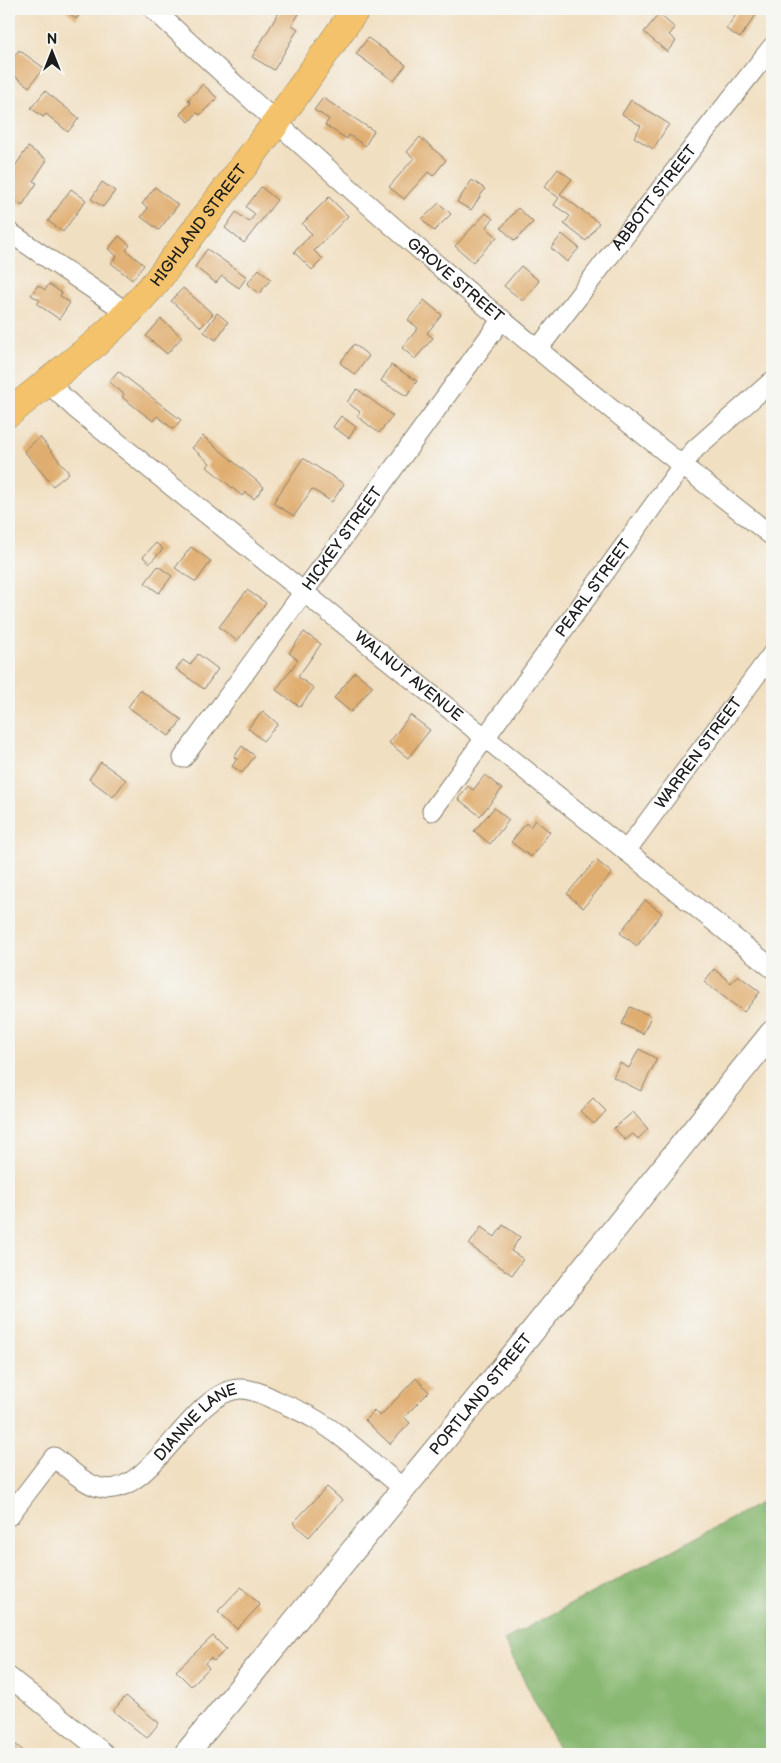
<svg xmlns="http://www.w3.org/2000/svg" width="781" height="1763" font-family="'Balsamiq Sans',sans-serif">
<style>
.forest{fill:#89b872;stroke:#526a47}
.building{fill:#e0ad70}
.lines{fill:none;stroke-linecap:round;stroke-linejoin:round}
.minor-casing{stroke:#867e6e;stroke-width:21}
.tertiary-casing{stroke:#867e6e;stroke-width:26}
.trunk-casing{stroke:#867e6e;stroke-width:29}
.minor{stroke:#fff;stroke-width:19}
.tertiary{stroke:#fff;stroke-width:24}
.trunk{stroke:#f3c26a;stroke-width:28}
.labels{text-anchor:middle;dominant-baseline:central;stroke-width:4;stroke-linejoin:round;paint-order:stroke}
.street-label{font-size:16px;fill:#1c1c1c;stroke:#f6f6f2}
</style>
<rect width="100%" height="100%" fill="#f6f6f2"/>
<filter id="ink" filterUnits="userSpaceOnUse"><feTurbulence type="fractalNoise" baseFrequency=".02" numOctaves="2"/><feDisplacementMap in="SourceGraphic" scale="10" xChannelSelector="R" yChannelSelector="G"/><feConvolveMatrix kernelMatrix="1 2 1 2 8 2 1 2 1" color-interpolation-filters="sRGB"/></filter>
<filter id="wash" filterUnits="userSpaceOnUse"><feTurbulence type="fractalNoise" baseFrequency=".0096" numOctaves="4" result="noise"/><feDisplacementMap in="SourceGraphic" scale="20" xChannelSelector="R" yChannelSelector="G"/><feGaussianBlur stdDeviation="1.12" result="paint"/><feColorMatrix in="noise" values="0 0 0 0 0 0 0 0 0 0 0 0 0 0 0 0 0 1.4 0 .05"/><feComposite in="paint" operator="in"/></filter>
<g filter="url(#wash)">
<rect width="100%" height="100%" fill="#f1dfc1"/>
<path class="forest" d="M772,1497V1754H561L504,1640Z"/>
<g id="blocks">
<path class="building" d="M64,9H84L76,19Z
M281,9H302L292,25L298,29L274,70L252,57Z
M740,9H760L740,38L726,29Z
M659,14L675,28L669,35L676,41L667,52L644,32Z
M368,38L406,65L394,81L356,54Z
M19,50L44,68L29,87L9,72V64Z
M203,84L217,98L200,115L197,113L189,122L180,114L191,103L188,100Z
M45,91L79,118L68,132L46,114L43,117L31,108Z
M323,98L374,131L365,146L349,135L347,139L325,125L329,119L314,110Z
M631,100L669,124L653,149L634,137L641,126L622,114Z
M420,137L446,160L433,176L428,172L404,199L389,187L414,158L407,152Z
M28,147L47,160L33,181L37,183L22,206L9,196V175Z
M558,169L572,179L560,194L599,223L586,241L564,224L570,216L554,205L559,198L544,187Z
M472,180L485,189L471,210L457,202Z
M102,182L115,191L103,207L91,199Z
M155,187L178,205L159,230L141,217L148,208L142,204Z
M261,187L277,200L244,243L225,228L236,212L249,222L255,214L246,207Z
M71,189L86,200L63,232L48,221Z
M329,197L348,216L314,251L323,259L312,270L294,252L312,234L302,224Z
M439,203L451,214L434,231L422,219Z
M518,208L533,222L515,241L501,228Z
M486,213L493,219L486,227L497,237L473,262L455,246Z
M562,234L579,248L567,262L551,248Z
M119,236L130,245L126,250L144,265L132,280L111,263L117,256L108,249Z
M207,249L247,277L239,288L222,276L216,283L195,267Z
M521,266L539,281L523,301L504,286Z
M259,269L271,279L259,294L247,284Z
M49,284L62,293L60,296L70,303L59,319L37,304L40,300L31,295L38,285L45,290Z
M183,288L213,314L201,327L171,301Z
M424,300L442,315L427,333L433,338L415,359L402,348L418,328L408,320Z
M217,313L228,322L216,340L204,332Z
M161,319L182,337L167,354L146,336Z
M354,344L369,356L355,375L340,363Z
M391,365L417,381L407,396L381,381Z
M118,371L181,420L173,429L157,416L153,421L122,397L124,394L109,382Z
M357,389L393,416L379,433L357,416L360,412L347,402Z
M341,416L356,427L349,438L333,427Z
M203,436L264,487L254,499L245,492L242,496L207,467L210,463L192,448Z
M40,437L69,473L53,486L24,451Z
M303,458L344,484L332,502L312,489L294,516L273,503Z
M156,543L163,549L150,563L143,557Z
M191,547L211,561L196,582L175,568Z
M158,566L172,576L159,593L145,583Z
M247,590L266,603L237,641L219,627Z
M304,632L321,644L298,677L314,688L300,707L276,690L298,660L289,653Z
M198,654L218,669L204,689L176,669L183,660L190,665Z
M355,672L373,686L351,712L334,698Z
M140,690L182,720L169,736L128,707Z
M263,711L278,724L263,741L248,728Z
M410,715L430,730L408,758L389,743Z
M242,746L255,756L242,773L232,766L237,759L234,757Z
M101,762L126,780L113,797L89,779Z
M485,775L502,789L480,816L458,799L468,786L473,790Z
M494,808L509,820L490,844L474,831Z
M535,820L550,832L531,857L511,842L526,823L530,827Z
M596,860L612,873L583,908L567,894Z
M645,900L662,913L637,946L620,933Z
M714,969L731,983L738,975L760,992L744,1012L704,982Z
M630,1007L651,1016L643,1034L622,1024Z
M639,1049L657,1059L641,1091L613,1077L620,1063L629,1068Z
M593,1098L606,1111L594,1124L580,1111Z
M633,1112L648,1129L638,1139L633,1134L625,1140L614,1128Z
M503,1225L520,1237L511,1251L523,1259L512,1275L469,1245L481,1227L495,1237Z
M416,1378L429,1392L404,1417L410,1423L390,1444L365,1420L374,1411L380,1416Z
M327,1487L342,1500L309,1537L293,1523Z
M241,1587L260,1605L237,1629L218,1611Z
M213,1636L226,1649L214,1661L210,1658L205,1663L209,1668L191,1686L176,1671Z
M126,1696L159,1723L147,1738L113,1711Z
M9,1739L27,1754H9Z"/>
</g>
</g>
<g filter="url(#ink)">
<use href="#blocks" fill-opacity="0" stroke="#867e6e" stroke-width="1"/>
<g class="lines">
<defs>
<g id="minor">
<path id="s1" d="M153,9C248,97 343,184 442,269C549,361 661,449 772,536"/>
<path d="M9,232L128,313"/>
<path id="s2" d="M538,349L707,129L772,47"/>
<path id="s3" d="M48,383L76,409L169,484L772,968"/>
<path id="s4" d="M183,758L502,319"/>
<path id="s5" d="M432,811L682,466L695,449L772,381"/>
<path id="s6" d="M626,851L772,654"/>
<path id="s7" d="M9,1516L54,1457C68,1468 85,1485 102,1488C151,1498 191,1392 239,1389C251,1388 265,1395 275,1400C288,1406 301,1411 313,1418C345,1436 374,1465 403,1488"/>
<path d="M9,1677L105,1754"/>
</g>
<g id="tertiary">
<path id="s8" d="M186,1754L515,1353L772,1033"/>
</g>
<g id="trunk">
<path id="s9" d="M9,413L96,343L128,313L156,282L276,123L356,9"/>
</g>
</defs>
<use href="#minor" class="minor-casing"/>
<use href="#tertiary" class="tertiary-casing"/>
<use href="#trunk" class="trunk-casing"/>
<use href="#minor" class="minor"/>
<use href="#tertiary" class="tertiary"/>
<use href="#trunk" class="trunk"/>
</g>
</g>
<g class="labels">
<g class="street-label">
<text stroke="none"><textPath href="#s2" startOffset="191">ABBOTT STREET</textPath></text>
<text stroke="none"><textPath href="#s9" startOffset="268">HIGHLAND STREET</textPath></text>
<text stroke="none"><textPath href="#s1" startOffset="406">GROVE STREET</textPath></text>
<text stroke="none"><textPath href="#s4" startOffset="271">HICKEY STREET</textPath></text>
<text stroke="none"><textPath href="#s5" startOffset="275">PEARL STREET</textPath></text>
<text stroke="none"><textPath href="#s3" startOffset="465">WALNUT AVENUE</textPath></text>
<text stroke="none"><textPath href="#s6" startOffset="122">WARREN STREET</textPath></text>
<text stroke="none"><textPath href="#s8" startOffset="465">PORTLAND STREET</textPath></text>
<text stroke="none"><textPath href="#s7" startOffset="251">DIANNE LANE</textPath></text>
</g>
</g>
<rect width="781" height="1763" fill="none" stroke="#f6f6f2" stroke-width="30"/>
<g transform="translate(52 52)" stroke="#f6f6f2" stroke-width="4" paint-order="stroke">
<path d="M0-4L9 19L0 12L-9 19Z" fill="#1c1c1c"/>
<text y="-8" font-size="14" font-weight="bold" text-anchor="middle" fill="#1c1c1c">N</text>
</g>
</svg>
